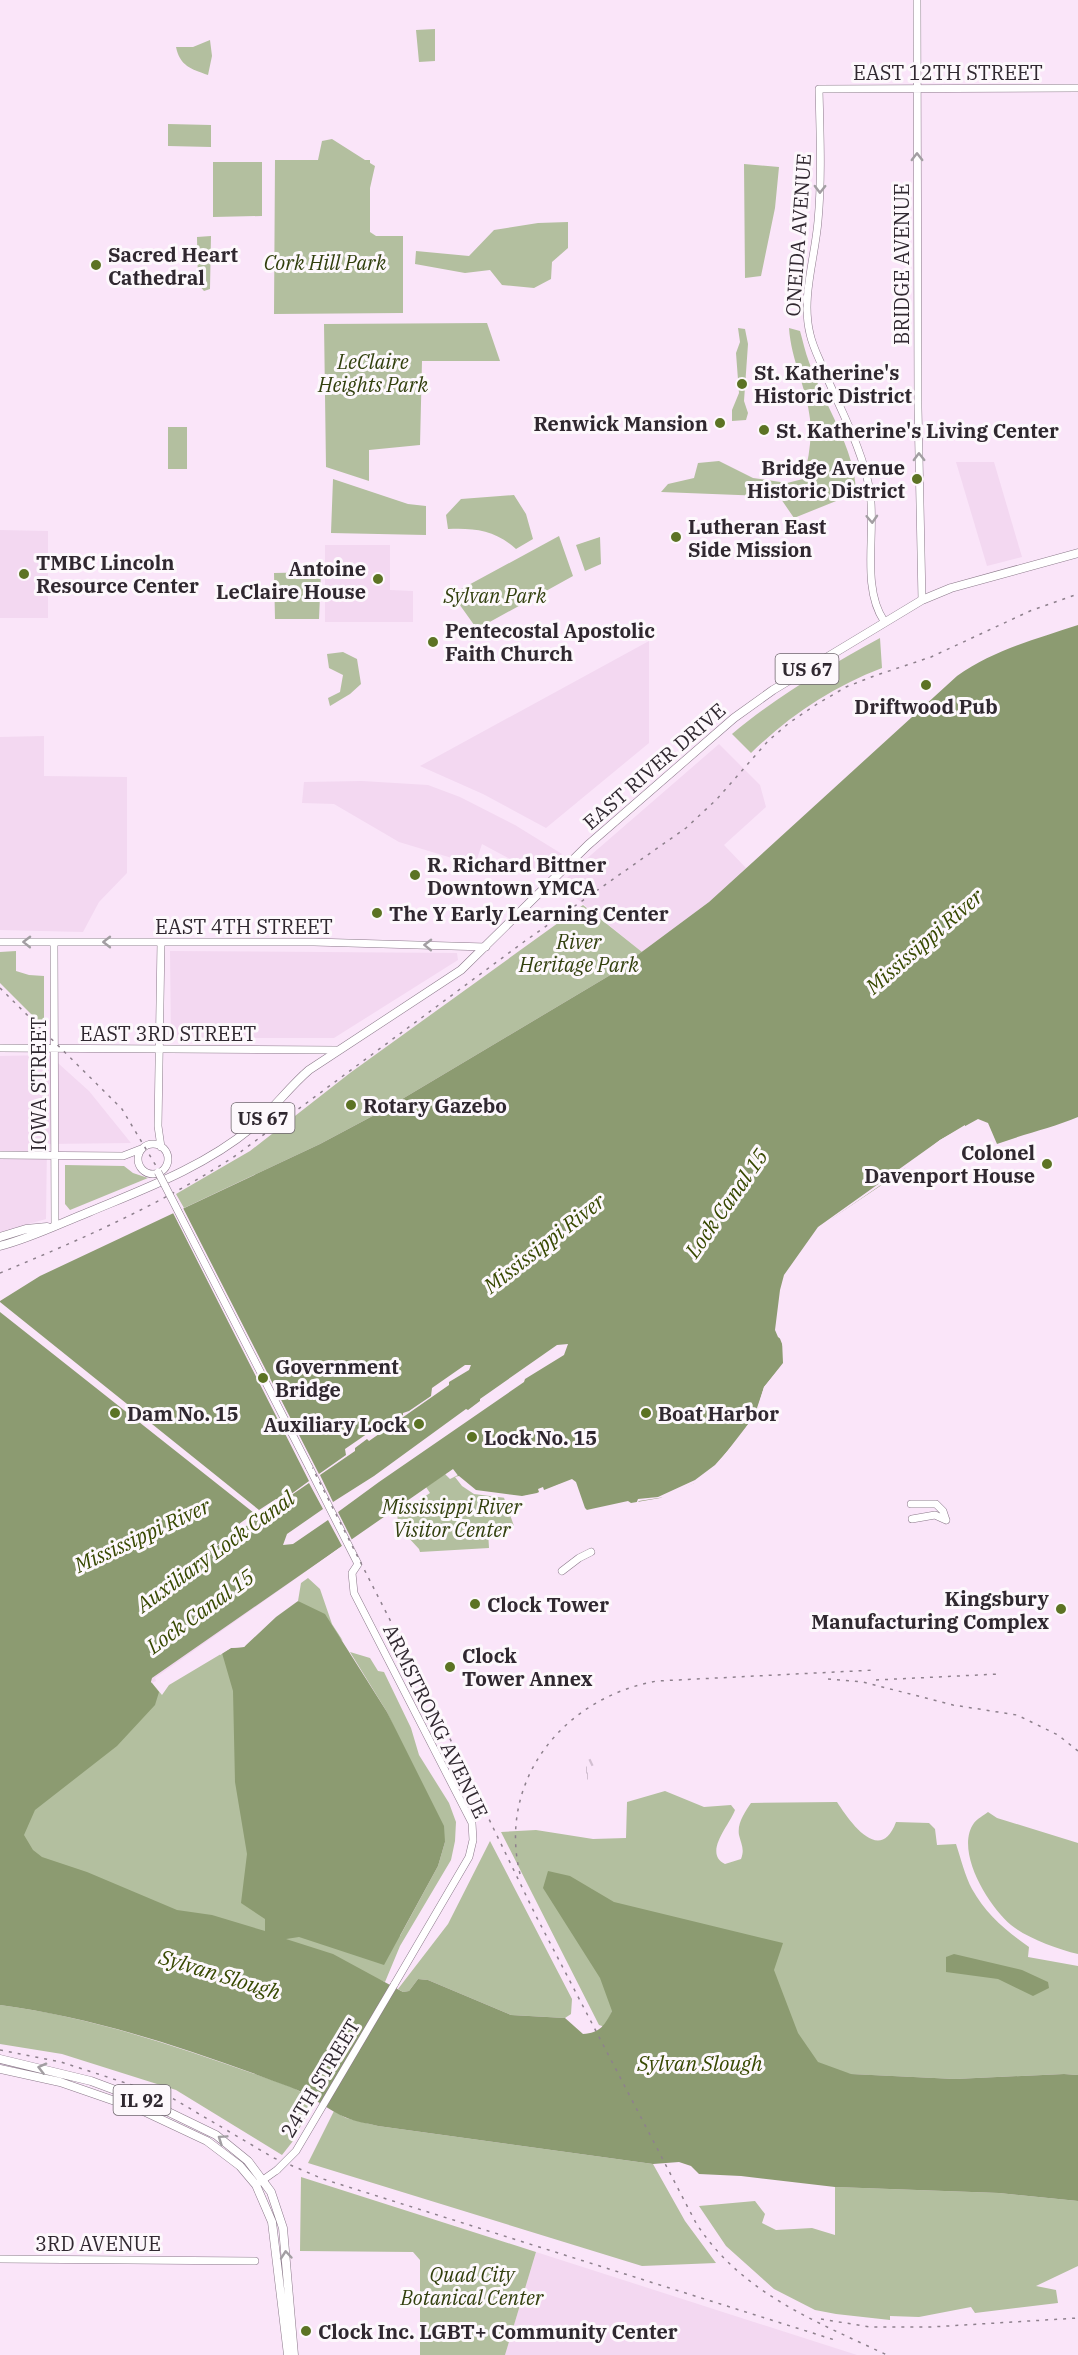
<svg xmlns="http://www.w3.org/2000/svg" width="1078" height="2355" font-family="'IBM Plex Serif',serif">
<style>
.built{fill:#f3d8f1}
.green{fill:#b3bf9f}
.water{fill:#8c9b71}
.pier{fill:#fae5f9}
.lines{fill:none;stroke-linecap:round;stroke-linejoin:round}
.secondary-tunnel{stroke:#d2bfd1;stroke-width:7;stroke-dasharray:7 3.5;stroke-linecap:butt}
.secondary-casing{stroke:#8b798a;stroke-width:8}
.primary-casing{stroke:#8b798a;stroke-width:9}
.secondary{stroke:#fff;stroke-width:7}
.primary{stroke:#fff;stroke-width:8}
.rail{stroke:#8e808d;stroke-width:1.5;stroke-dasharray:3 6;stroke-linecap:butt}
.secondary-bridge-casing{stroke:#8b798a;stroke-width:8;stroke-linecap:butt}
.secondary-bridge{stroke:#fff;stroke-width:7}
.oneway{stroke:#a29ea2}
.poi-dot{fill:#5c7324;stroke:#fdf8fc;stroke-width:2}
.labels{text-anchor:middle;dominant-baseline:central;stroke-width:6;stroke-linejoin:round;paint-order:stroke}
.shield{fill:#fdf8fc;stroke:#6e666d;stroke-width:1.5}
.shield-label{font-size:18px;font-weight:bold;fill:#302830}
.street-label{font-size:20px;fill:#302830;stroke:#fdf8fc}
.poi-label{font-size:20px;font-weight:bold;fill:#302830;stroke:#fdf8fc;text-anchor:start}
.park-label{font-size:20px;font-style:italic;fill:#313f0d;stroke:#fdf8fc}
.water-label{font-size:21px;font-style:italic;fill:#374801;stroke:#fdf8fc}
</style>
<rect width="100%" height="100%" fill="#fae5f9"/>
<path class="built" d="M956,462H994L1022,557L987,566Z
M0,530L48,531V618H0Z
M325,545H390V590L413,591V622H325Z
M649,641V743L546,828L483,794L420,766Z
M44,736V776L127,777V873L99,902L83,932L0,930V737Z
M719,744L760,785L766,807L724,845L746,868L709,902L642,952L560,885L584,861Z
M362,781L428,785L460,797L515,825L562,854L540,875L482,844L475,865L399,842L334,804L302,803L304,782Z
M170,951L457,953L458,960L334,1038H171Z
M49,1055L89,1091L131,1143L47,1144L46,1219L0,1232V1056Z
M396,1508L155,1678L156,1681L152,1683V1678Z
M536,2252L857,2355H505Z"/>
<path class="green" d="M435,29V61L419,62L416,30Z
M210,40L212,56L208,75C191,69 180,66 176,47H193Z
M168,124L211,125V147L168,146Z
M332,139L365,160H370V163L375,166L370,188V232L376,236H403V313L274,314L275,160H318L322,141Z
M213,162H262V216L213,217Z
M744,164L779,167L775,208L761,276L745,278Z
M568,222V248L552,262L551,279L534,288L502,285L490,270L465,273L415,264L416,251L469,256L494,230L538,223Z
M211,236L210,289L204,291L198,284L197,237Z
M487,323L500,361H422L420,445L369,450V481L326,467L324,324Z
M738,328L745,329L748,344L744,401L748,413L746,420L732,421V410L739,393L736,353L740,342Z
M789,328L800,331C803,341 805,352 809,362C823,402 856,450 856,493L794,518L781,499L764,496L661,492L668,484L694,478L698,463L719,461L753,478L787,483L803,479C809,459 812,439 810,419C807,389 791,360 789,328Z
M168,427H187V469H168Z
M333,479L408,504L426,506V535L331,533Z
M514,495L526,514L533,539L516,549C495,530 475,528 448,529L446,515L461,499Z
M559,536L573,576L477,629L452,594Z
M600,537L601,564L585,571L576,545Z
M321,572L319,619H275L274,573Z
M880,638L882,668C832,687 789,716 751,753L732,734C777,696 829,666 880,638Z
M343,652L357,659L361,684L350,694L330,706L328,698L340,692L343,675L329,668L327,654Z
M583,905L642,952L612,974L382,1111L320,1144L184,1208L176,1194L250,1151L350,1073Z
M16,951V971L29,975L44,976V1027L0,983V952Z
M65,1165L124,1166L133,1173L148,1178L70,1210L65,1204Z
M445,1474L450,1479L458,1475L465,1485L503,1495L514,1526L497,1527V1530L488,1531L489,1548L420,1552L419,1549L395,1523L398,1521L397,1515L430,1493L426,1487Z
M308,1578L320,1589L332,1624L343,1641L298,1601L301,1583Z
M231,1648L400,1936L438,1866L445,1842L387,1712L350,1652L370,1658L378,1671L384,1672L411,1728L419,1755L449,1803L456,1822L455,1841L451,1860L400,1946L385,1982L36,1866L0,1814L152,1683L162,1695L169,1685Z
M665,1791L704,1807L731,1805L735,1810C729,1826 703,1853 725,1864L741,1859C745,1849 741,1844 739,1835C737,1823 745,1812 751,1803L837,1802C850,1822 880,1865 896,1822L929,1823L935,1829L937,1845L956,1844C961,1859 965,1876 972,1889C986,1914 1006,1931 1029,1947L1028,1957L1078,1966V2075L1064,2074L955,2079L850,2074L612,2011L605,2027L599,2025L501,1832L536,1830L593,1839L626,1838L627,1802Z
M988,1812L997,1818L1078,1843V1954C1057,1949 1027,1938 1011,1925C989,1907 954,1851 974,1823C977,1819 984,1815 988,1812Z
M490,1841L572,1999L571,2014L565,2018L511,2015L428,1980L418,1979L409,1991L403,1992L398,1989L448,1924Z
M0,2005C101,2018 198,2054 294,2088L314,2100L293,2141L282,2155L176,2090L62,2054L0,2044Z
M334,2111L346,2118L378,2126L653,2164L685,2221L716,2263L642,2266L308,2163Z
M301,2177L536,2252L505,2355H420V2260L413,2252L300,2251Z
M835,2187L999,2193L1078,2201V2266L1036,2286L1056,2290L1058,2303L975,2313L971,2307L919,2317L890,2316V2320L836,2314L815,2310L774,2289L726,2246L699,2206L755,2201L765,2214L762,2223L776,2230L812,2228L835,2235Z"/>
<path class="water" d="M1078,625V1117C1052,1128 1024,1134 997,1144L988,1123L978,1119L940,1140L895,1176L819,1227L783,1281L777,1331L786,1354L784,1363L764,1387L756,1414L715,1467L694,1483L660,1498L631,1503L628,1501L582,1511L573,1483C560,1481 550,1490 538,1494C524,1498 484,1497 472,1490C463,1485 459,1476 453,1469L152,1678L151,1682L159,1692L155,1705L117,1746L35,1810L24,1835L33,1850L42,1857L87,1872L177,1910L212,1915L265,1931V1919L241,1903L247,1854L235,1782L233,1691L222,1653L231,1648L244,1647L256,1630L290,1602L298,1601L325,1614L387,1712L444,1826L445,1842L438,1866L384,1965L299,1937L286,1939L333,1954L403,1992L409,1991L418,1979L428,1980L511,2015L565,2018L583,2034C600,2033 605,2025 612,2011L600,1978L543,1888L548,1871L570,1876L614,1902L783,1943L774,1970L798,2033L818,2062L851,2074L955,2079L1064,2074L1078,2075V2201L999,2193L835,2187L741,2176L699,2174L691,2166L679,2162L653,2164L378,2126C367,2123 356,2122 347,2118C327,2110 310,2094 290,2087C197,2052 99,2018 0,2005V1301L40,1276L320,1144L382,1111L612,974L709,902L957,676C994,650 1036,639 1078,625Z
M954,1954L1022,1970L1048,1982L1049,1988L1033,1996L998,1979L946,1972V1957Z"/>
<path class="pier" d="M965,1125V1127L833,1218L818,1232L786,1282L779,1327L787,1351V1362L765,1391L753,1423L721,1463L699,1481L665,1497L639,1501L636,1504L638,1499L658,1497L695,1480L715,1465L739,1438L755,1414L764,1387L783,1363L782,1340L778,1337L775,1330L780,1290L784,1275L818,1227L940,1140Z
M182,1206L319,1474L346,1455L345,1449L374,1429L382,1430L403,1415V1413L409,1411L431,1396L432,1388L465,1365H471L469,1370L449,1382V1385L369,1441L367,1439L355,1448V1451L320,1475L333,1502L374,1476L466,1409L468,1410L480,1401V1399L557,1345L568,1344L564,1355L525,1379L524,1382L379,1482L338,1512L353,1542L155,1680L342,1546L328,1520L293,1544L283,1545L287,1534L323,1509L309,1483L175,1575L237,1531L239,1524L254,1513L0,1312V1302L259,1510L276,1499L283,1500L309,1481L172,1211Z
M459,1476L476,1490L522,1496L537,1493L539,1492L538,1489L543,1487L544,1490L572,1479L576,1482L585,1508L588,1511L581,1512L571,1484L538,1497L522,1500L474,1494L462,1486L455,1477Z
M296,1598L298,1601L276,1617L244,1647L231,1648L220,1655V1651L230,1645L242,1644L254,1627L289,1599Z"/>
<g class="lines">
<path class="secondary-tunnel" d="M590,1763L592,1762
M586,1770H587
M587,1776H588"/>
<defs>
<path id="secondary" d="M917,0L918,408L922,600
M884,621C861,587 876,533 870,492C863,450 841,411 825,373C820,360 813,348 810,334C801,298 815,258 818,221C822,177 820,133 819,89L1078,88
M0,942H314L486,947
M54,942L55,1226
M161,942L158,1126L161,1147
M0,1048L336,1050
M138 1159a15 15 0 1 1 30 0a15 15 0 1 1-30 0Z
M0,1155L123,1156L141,1149
M309,1467L358,1564L352,1573L354,1593L472,1823L473,1840L469,1857L394,1985
M911,1504H936L943,1511L946,1520
M912,1519L935,1515L946,1520
M562,1571L579,1558L591,1552
M260,2182L277,2170
M0,2259L255,2261"/>
<path id="primary" d="M0,1237L26,1229L47,1227
M0,1246C31,1238 59,1224 89,1212C144,1189 204,1167 251,1128C272,1111 288,1088 309,1070L461,970L588,845L734,718L773,690L922,600L951,588L1078,553
M0,2059L91,2081L150,2103L216,2135L248,2161L271,2192L283,2228L294,2355
M0,2069L60,2082L141,2110L207,2141L240,2166L256,2185L272,2222L288,2355"/>
</defs>
<use href="#secondary" class="secondary-casing"/>
<use href="#primary" class="primary-casing"/>
<use href="#secondary" class="secondary"/>
<use href="#primary" class="primary"/>
<path class="rail" d="M0,988L122,1109L171,1191L438,1714L536,1916L696,2223C741,2293 815,2321 887,2355
M0,1273C80,1240 162,1204 235,1156L525,941L686,828L717,799L768,741L789,723L817,704L846,687L874,676L931,657L1030,611L1078,594
M828,1679L863,1682L953,1705L1017,1715L1058,1735L1078,1751
M876,1680L999,1674
M520,1874C497,1779 565,1697 657,1681L875,1670
M0,2050L61,2062L172,2098L274,2158L323,2179L838,2341
M821,2319L870,2327H931L1078,2318"/>
<defs>
<path id="secondary-bridge" d="M158,1172L309,1467
M277,2170L296,2151L394,1985"/>
</defs>
<use href="#secondary-bridge" class="secondary-bridge-casing"/>
<use href="#secondary-bridge" class="secondary-bridge"/>
</g>
<defs><path id="oneway-chevron" d="M-2-3.5L2.5 0L-2 3.5" fill="none" stroke-width="1.6" stroke-linecap="round" stroke-linejoin="round" transform="scale(1.5)"/></defs>
<g class="oneway">
<use href="#oneway-chevron" transform="translate(917 157) rotate(-90)"/>
<use href="#oneway-chevron" transform="translate(820 189) rotate(91)"/>
<use href="#oneway-chevron" transform="translate(919 457) rotate(-91)"/>
<use href="#oneway-chevron" transform="translate(872 519) rotate(87)"/>
<use href="#oneway-chevron" transform="translate(27 942) rotate(-179)"/>
<use href="#oneway-chevron" transform="translate(107 942) rotate(180)"/>
<use href="#oneway-chevron" transform="translate(428 945) rotate(-179)"/>
<use href="#oneway-chevron" transform="translate(42 2068) rotate(-166)"/>
<use href="#oneway-chevron" transform="translate(222 2139) rotate(-146)"/>
<use href="#oneway-chevron" transform="translate(286 2255) rotate(-95)"/>
</g>
<g class="poi-dot">
<circle cx="96" cy="265" r="6"/>
<circle cx="742" cy="384" r="6"/>
<circle cx="720" cy="423" r="6"/>
<circle cx="764" cy="430" r="6"/>
<circle cx="917" cy="479" r="6"/>
<circle cx="676" cy="537" r="6"/>
<circle cx="24" cy="574" r="6"/>
<circle cx="378" cy="579" r="6"/>
<circle cx="433" cy="642" r="6"/>
<circle cx="926" cy="685" r="6"/>
<circle cx="415" cy="875" r="6"/>
<circle cx="377" cy="913" r="6"/>
<circle cx="351" cy="1105" r="6"/>
<circle cx="1047" cy="1164" r="6"/>
<circle cx="263" cy="1378" r="6"/>
<circle cx="115" cy="1413" r="6"/>
<circle cx="646" cy="1413" r="6"/>
<circle cx="419" cy="1424" r="6"/>
<circle cx="472" cy="1437" r="6"/>
<circle cx="475" cy="1604" r="6"/>
<circle cx="1061" cy="1609" r="6"/>
<circle cx="450" cy="1667" r="6"/>
<circle cx="306" cy="2331" r="6"/>
</g>
<g class="labels">
<g class="shield">
<rect x="775.5" y="654" width="63" height="30" rx="4.5"/>
<rect x="231.5" y="1103" width="63" height="30" rx="4.5"/>
<rect x="113.5" y="2085" width="57" height="30" rx="4.5"/>
</g>
<g class="shield-label">
<text x="807" y="669">US 67</text>
<text x="263" y="1118">US 67</text>
<text x="142" y="2100">IL 92</text>
</g>
<g class="street-label">
<text x="948" y="72">EAST 12TH STREET</text>
<text transform="translate(798 235) rotate(-86)">ONEIDA AVENUE</text>
<text transform="translate(901 264) rotate(-90)">BRIDGE AVENUE</text>
<text transform="translate(654 766) rotate(-41)">EAST RIVER DRIVE</text>
<text x="244" y="926">EAST 4TH STREET</text>
<text x="168" y="1033">EAST 3RD STREET</text>
<text transform="translate(38 1084) rotate(-90)">IOWA STREET</text>
<text transform="translate(436 1721) rotate(64)">ARMSTRONG AVENUE</text>
<text transform="translate(320 2078) rotate(-59)">24TH STREET</text>
<text x="98" y="2243">3RD AVENUE</text>
</g>
<g class="poi-label">
<text x="108" y="254">Sacred Heart<tspan x="108" dy="23">Cathedral</tspan></text>
<text x="754" y="372">St. Katherine's<tspan x="754" dy="23">Historic District</tspan></text>
<text x="708" y="423" text-anchor="end">Renwick Mansion</text>
<text x="776" y="430">St. Katherine's Living Center</text>
<text x="905" y="467" text-anchor="end">Bridge Avenue<tspan x="905" dy="23">Historic District</tspan></text>
<text x="688" y="526">Lutheran East<tspan x="688" dy="23">Side Mission</tspan></text>
<text x="36" y="562">TMBC Lincoln<tspan x="36" dy="23">Resource Center</tspan></text>
<text x="366" y="568" text-anchor="end">Antoine<tspan x="366" dy="23">LeClaire House</tspan></text>
<text x="445" y="630">Pentecostal Apostolic<tspan x="445" dy="23">Faith Church</tspan></text>
<text x="926" y="706" text-anchor="middle">Driftwood Pub</text>
<text x="427" y="864">R. Richard Bittner<tspan x="427" dy="23">Downtown YMCA</tspan></text>
<text x="389" y="913">The Y Early Learning Center</text>
<text x="363" y="1105">Rotary Gazebo</text>
<text x="1035" y="1152" text-anchor="end">Colonel<tspan x="1035" dy="23">Davenport House</tspan></text>
<text x="275" y="1366">Government<tspan x="275" dy="23">Bridge</tspan></text>
<text x="127" y="1413">Dam No. 15</text>
<text x="658" y="1413">Boat Harbor</text>
<text x="407" y="1424" text-anchor="end">Auxiliary Lock</text>
<text x="484" y="1437">Lock No. 15</text>
<text x="1049" y="1598" text-anchor="end">Kingsbury<tspan x="1049" dy="23">Manufacturing Complex</tspan></text>
<text x="487" y="1604">Clock Tower</text>
<text x="462" y="1655">Clock<tspan x="462" dy="23">Tower Annex</tspan></text>
<text x="318" y="2331">Clock Inc. LGBT+ Community Center</text>
</g>
<g class="park-label">
<text x="325" y="262">Cork Hill Park</text>
<text x="373" y="361">LeClaire<tspan x="373" dy="23">Heights Park</tspan></text>
<text x="495" y="595">Sylvan Park</text>
<text x="579" y="941">River<tspan x="579" dy="23">Heritage Park</tspan></text>
<text x="452" y="1506">Mississippi River<tspan x="452" dy="23">Visitor Center</tspan></text>
<text x="472" y="2274">Quad City<tspan x="472" dy="23">Botanical Center</tspan></text>
</g>
<g class="water-label">
<text transform="translate(924 941) rotate(-41)">Mississippi River</text>
<text transform="translate(726 1203) rotate(-55)">Lock Canal 15</text>
<text transform="translate(544 1243) rotate(-38)">Mississippi River</text>
<text transform="translate(142 1535) rotate(-25)">Mississippi River</text>
<text transform="translate(215 1551) rotate(-36)">Auxiliary Lock Canal</text>
<text transform="translate(200 1611) rotate(-36)">Lock Canal 15</text>
<text transform="translate(220 1974) rotate(17)">Sylvan Slough</text>
<text x="700" y="2063">Sylvan Slough</text>
</g>
</g>
</svg>
